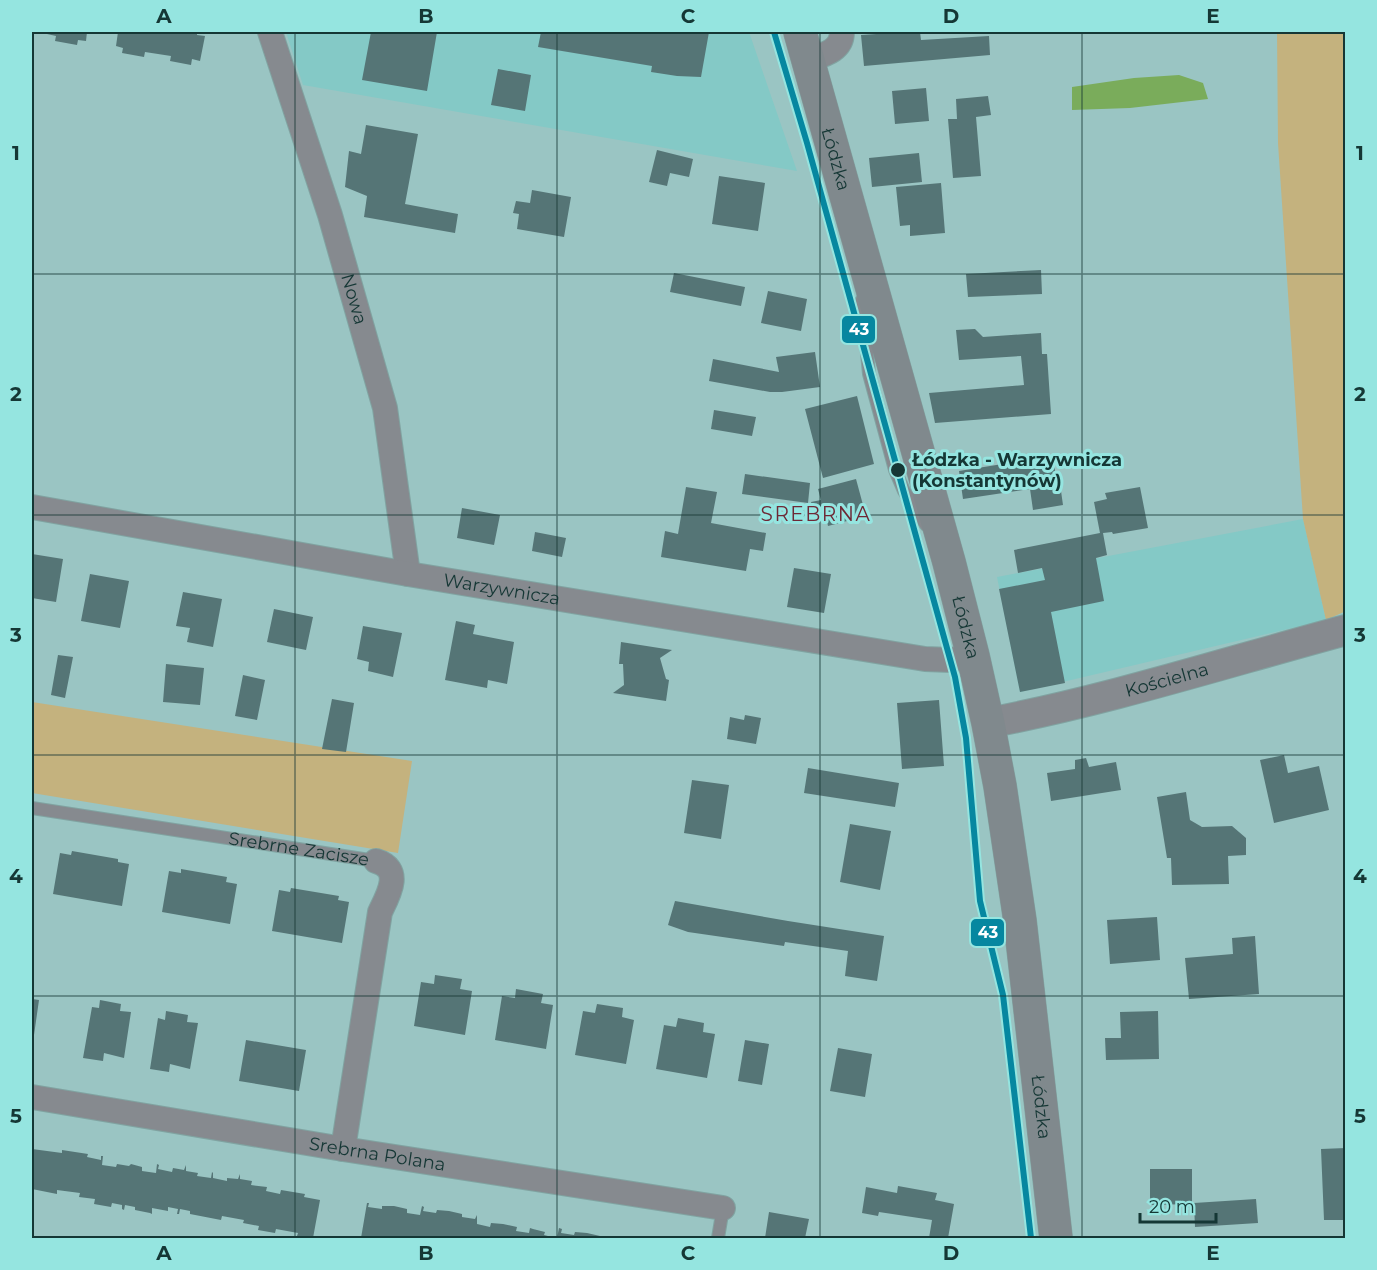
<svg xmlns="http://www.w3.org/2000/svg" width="1377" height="1270" font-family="Montserrat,sans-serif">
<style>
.built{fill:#84c9c6}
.green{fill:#c4b27e}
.water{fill:#7aac5b}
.building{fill:#557576}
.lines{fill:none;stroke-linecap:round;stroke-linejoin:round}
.service-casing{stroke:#80a3a1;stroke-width:14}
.minor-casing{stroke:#80a3a1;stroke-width:26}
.tertiary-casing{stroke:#80a3a1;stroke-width:32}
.secondary-casing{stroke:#80a3a1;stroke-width:34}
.service{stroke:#868a8f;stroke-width:12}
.minor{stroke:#868a8f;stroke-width:24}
.tertiary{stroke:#868a8f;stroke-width:30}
.secondary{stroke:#80898d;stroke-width:33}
.tram-1-casing{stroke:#95e5e0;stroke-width:10}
.tram-1{stroke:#0687a0;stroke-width:6}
.grid{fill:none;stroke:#153735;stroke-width:1.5;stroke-opacity:0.55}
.stop-dot{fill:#153735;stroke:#95e5e0;stroke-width:2}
.labels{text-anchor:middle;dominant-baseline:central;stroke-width:6;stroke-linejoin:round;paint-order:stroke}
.street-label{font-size:18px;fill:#153735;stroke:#95e5e0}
.stop-label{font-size:18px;font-weight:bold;fill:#153735;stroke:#95e5e0;text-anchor:start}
.neighbourhood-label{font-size:20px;letter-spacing:1.5px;fill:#6e2835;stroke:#95e5e0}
.line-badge{stroke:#95e5e0;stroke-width:2}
.badge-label{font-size:16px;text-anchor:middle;font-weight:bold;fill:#fff}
.neatline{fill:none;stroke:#153735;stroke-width:2}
.grid-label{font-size:20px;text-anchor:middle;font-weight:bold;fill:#153735}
</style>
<rect width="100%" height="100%" fill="#9ac5c3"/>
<path class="built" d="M286,32H749L797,171L303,85Z
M1303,519L1326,620L1020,692L997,577Z"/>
<path class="green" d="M1277,32H1345L1346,611L1326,620L1303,519L1278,143Z
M32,702L412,761L398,853L32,793Z"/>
<path class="water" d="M1179,75L1203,83L1208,99L1130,108L1072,110V87L1134,78Z"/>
<path class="building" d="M38,32H87L86,41L78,40L77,45L55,41L56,36Z
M118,32H197V35L205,36L200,61L192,59L191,65L170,61L171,56L145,52L144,57L122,53L123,48L116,46Z
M371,32H437L427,91L362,80Z
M541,32H709L701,77L677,76L651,72L652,66L538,47Z
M907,32H920L921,40L989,36L990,55L864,66L861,35Z
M498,69L531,75L525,111L491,105Z
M926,88L929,121L895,124L892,91Z
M988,96L991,115L976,117L981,176L953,178L948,119H957L956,99Z
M366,125L418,134L405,204L458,214L455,233L364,217L367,196L345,187L349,151L361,154Z
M657,150L693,159L689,177L670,173L667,186L649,182Z
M919,153L922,182L872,187L869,158Z
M719,176L765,183L758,231L712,224Z
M941,183L945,233L910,236V225L900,226L896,187Z
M532,190L571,197L564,237L517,229L519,214L513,213L516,201L530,203Z
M1041,270L1042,294L968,297L966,274Z
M674,273L745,287L741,306L670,292Z
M768,291L807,299L801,331L761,323Z
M975,329L983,337L1041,333L1042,354H1047L1051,414L935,423L929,393L1024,385L1021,356L959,360L956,330Z
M815,352L820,387L782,392H770L709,381L713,359L779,372L776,357Z
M857,396L874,464L823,478L805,409Z
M714,410L756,417L752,436L711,429Z
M1053,456L1057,485L1060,484L1063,505L1033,510L1030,489L963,499L959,471Z
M745,474L810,483L808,503L742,494Z
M856,479L866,516L828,526L826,517L816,520L811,502L821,500L818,489Z
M686,487L717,492L711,523L766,533L763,551L750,549L746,571L661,557L665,531L678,534Z
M1140,487L1148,528L1113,534L1112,532L1103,533L1107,555L1096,558L1104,601L1051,612L1065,683L1020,692L999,589L1045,580L1042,568L1018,573L1014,550L1100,533L1094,502L1107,499L1105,493Z
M462,508L500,515L494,545L457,538Z
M535,532L566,538L562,557L532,551Z
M32,554L63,559L56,602L32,598Z
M794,568L831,574L824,613L787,607Z
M90,574L129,581L120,628L81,621Z
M183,592L222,599L213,647L187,642L190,628L176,626Z
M274,609L313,617L306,650L267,642Z
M456,621L475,625L473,634L514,642L507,684L488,680L487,688L445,680Z
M363,626L402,633L393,677L368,671L369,662L357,659Z
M621,642L672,650L660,658L666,679L669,680L666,701L613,693L624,685L623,664H619Z
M58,655L73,657L65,698L51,695Z
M166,664L204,668L200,705L163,702Z
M243,675L265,680L257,720L235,716Z
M332,699L354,703L346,752L322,749Z
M939,700L944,766L902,769L897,703Z
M745,715L761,718L756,744L727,739L730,717L744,720Z
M1284,755L1288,773L1319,766L1329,810L1274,823L1260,760Z
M1086,758L1089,767L1116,762L1121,790L1051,801L1047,773L1075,769V760Z
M808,768L899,783L895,807L804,793Z
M692,780L729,785L721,839L684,833Z
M1186,792L1190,820L1202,827L1232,826L1246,838V855L1228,856L1229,884L1172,885L1171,858H1167L1157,797Z
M850,824L891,831L880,890L840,882Z
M72,851L118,859V862L129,864L122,906L53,894L60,853L71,855Z
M181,869L227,877L226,882L237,884L230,924L162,912L169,871L181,873Z
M291,888L339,896L338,900L349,902L342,943L272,931L279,890L290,892Z
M675,901L788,921L884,936L877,981L845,976L848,951L785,942L784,946L688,932L668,925Z
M1157,917L1160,960L1110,964L1107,920Z
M1255,936L1259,994L1189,999L1185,958L1233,954L1232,938Z
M435,975L462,979L460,989L472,991L465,1035L414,1026L421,982L434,984Z
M516,989L543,994L541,1003L553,1005L546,1049L495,1040L502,996L515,998Z
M32,999L39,1000L33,1042H32Z
M100,1000L121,1004L120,1011L131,1012L124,1058L104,1053L103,1061L83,1058L92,1007L99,1008Z
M597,1004L623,1008L622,1017L634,1020L626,1064L575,1055L583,1011L595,1013Z
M166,1011L188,1015L187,1022L198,1023L190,1069L170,1064L169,1072L150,1069L158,1018L165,1020Z
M1158,1011L1159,1059L1106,1060L1105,1038H1121L1120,1012Z
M678,1018L704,1023L703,1032L715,1034L707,1078L656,1069L664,1025L676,1027Z
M246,1040L306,1050L299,1091L239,1081Z
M745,1040L769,1044L762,1085L738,1081Z
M838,1048L872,1054L865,1097L830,1091Z
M1346,1148V1220H1324L1321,1149Z
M32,1149L62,1153V1150L88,1154L87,1157L101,1160V1156H103L102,1165L116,1167L117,1164L129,1166L131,1164L142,1167V1171L156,1173L157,1164L159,1165L158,1169L172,1172L173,1168L184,1170L186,1165V1171L198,1173L197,1176L211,1178L212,1172L213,1173V1178L227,1181V1178L238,1179L240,1174V1179L252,1181L251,1185L267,1187L266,1191L280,1194L281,1190L305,1194L304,1197L320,1200L313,1238L297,1236L298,1233L276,1229L275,1233L258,1230L259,1226L243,1223L244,1220L222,1216L221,1220L190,1214V1211L180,1209L179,1214H177L178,1209L168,1207V1211L152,1208V1214L150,1213L135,1210V1207L125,1205L124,1210L122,1209V1205L112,1203L111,1207L94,1204L95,1199L79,1197L80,1193L57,1190V1194L32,1189Z
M1150,1169H1192V1204L1150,1205Z
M898,1186L937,1193L935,1200L954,1204L948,1238H929L932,1220L879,1212L878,1216L862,1213L866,1187L897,1193Z
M1256,1199L1258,1223L1195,1227L1194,1203Z
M367,1203H369L368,1207L382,1209V1206H394L407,1209V1213L420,1215L422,1206L424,1207L423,1211L436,1213L437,1210L449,1211L462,1214V1217L475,1219L477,1215V1224L490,1227L491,1223L503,1224L517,1227L516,1231L529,1233L530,1228L533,1229L545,1232L544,1235L556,1238H361Z
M769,1212L809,1219L805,1238H765Z
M559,1228L562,1229L561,1233L574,1235L575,1232L587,1233L600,1236V1238H557Z"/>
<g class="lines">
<defs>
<g id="service">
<path d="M862,300L869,374L895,470L904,491L926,525"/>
<path id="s1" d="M32,808L376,861"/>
<path d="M718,1238L723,1208"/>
</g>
<g id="minor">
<path id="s2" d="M270,32L330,215L385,408L408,574"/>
<path d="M808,60C823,55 842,51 842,32"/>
<path id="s3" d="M32,507L408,574L925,659L951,660L973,656"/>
<path id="s4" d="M32,1097L343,1149L723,1208"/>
<path d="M343,1149L380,912C389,894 403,869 376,861"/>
</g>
<g id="tertiary">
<path id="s5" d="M988,723C1109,700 1227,662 1346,630"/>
</g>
<g id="secondary">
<path id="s6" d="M800,32L949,562L973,656L988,723L1000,786L1020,921L1056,1238"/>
</g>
</defs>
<use href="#service" class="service-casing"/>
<use href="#minor" class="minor-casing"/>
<use href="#tertiary" class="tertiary-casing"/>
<use href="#secondary" class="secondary-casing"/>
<use href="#service" class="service"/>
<use href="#minor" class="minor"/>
<use href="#tertiary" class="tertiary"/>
<use href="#secondary" class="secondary"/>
<defs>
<path id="tram-1" d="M774,32L807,143L955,677L966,738L980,901L1003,995L1031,1238"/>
</defs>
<use href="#tram-1" class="tram-1-casing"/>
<use href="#tram-1" class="tram-1"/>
</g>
<path class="grid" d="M295,32V1238M557,32V1238M820,32V1238M1082,32V1238M32,274H1346M32,515H1346M32,755H1346M32,996H1346"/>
<circle class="stop-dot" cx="898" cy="470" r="8"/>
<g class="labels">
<g class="street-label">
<text stroke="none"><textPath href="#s6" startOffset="132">Łódzka</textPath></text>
<text stroke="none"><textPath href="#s2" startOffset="280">Nowa</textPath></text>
<text stroke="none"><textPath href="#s3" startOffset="477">Warzywnicza</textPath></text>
<text stroke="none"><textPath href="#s6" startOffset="618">Łódzka</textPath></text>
<text stroke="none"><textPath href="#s5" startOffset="184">Kościelna</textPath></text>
<text stroke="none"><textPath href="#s1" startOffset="270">Srebrne Zacisze</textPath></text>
<text stroke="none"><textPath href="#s6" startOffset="1104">Łódzka</textPath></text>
<text stroke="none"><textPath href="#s4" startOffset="350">Srebrna Polana</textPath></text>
</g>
<g class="stop-label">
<text x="912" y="460">Łódzka - Warzywnicza<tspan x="912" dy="21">(Konstantynów)</tspan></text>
</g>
<g class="neighbourhood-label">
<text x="816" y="514">SREBRNA</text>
</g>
</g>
<g class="line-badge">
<rect x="841" y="315" width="35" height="29" rx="6" fill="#0687a0"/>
<rect x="970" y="918" width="35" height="29" rx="6" fill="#0687a0"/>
</g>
<g class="badge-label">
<text x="859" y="335">43</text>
<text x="988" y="938">43</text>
</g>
<rect width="1377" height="1270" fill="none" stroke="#95e5e0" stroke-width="66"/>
<path d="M1140 1213v9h76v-9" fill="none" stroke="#153735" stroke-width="3"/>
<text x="1149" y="1213" font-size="18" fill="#153735" stroke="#95e5e0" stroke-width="4.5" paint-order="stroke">20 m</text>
<rect x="33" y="33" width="1311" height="1204" class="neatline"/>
<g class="grid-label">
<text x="164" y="23">A</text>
<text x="426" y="23">B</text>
<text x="688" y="23">C</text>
<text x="951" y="23">D</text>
<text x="1213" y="23">E</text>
<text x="16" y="160">1</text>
<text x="1360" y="160">1</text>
<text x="16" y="401">2</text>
<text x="1360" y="401">2</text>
<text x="16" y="642">3</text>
<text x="1360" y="642">3</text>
<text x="16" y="883">4</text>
<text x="1360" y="883">4</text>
<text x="16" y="1123">5</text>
<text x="1360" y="1123">5</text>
<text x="164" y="1260">A</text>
<text x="426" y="1260">B</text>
<text x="688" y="1260">C</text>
<text x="951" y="1260">D</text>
<text x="1213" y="1260">E</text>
</g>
</svg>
